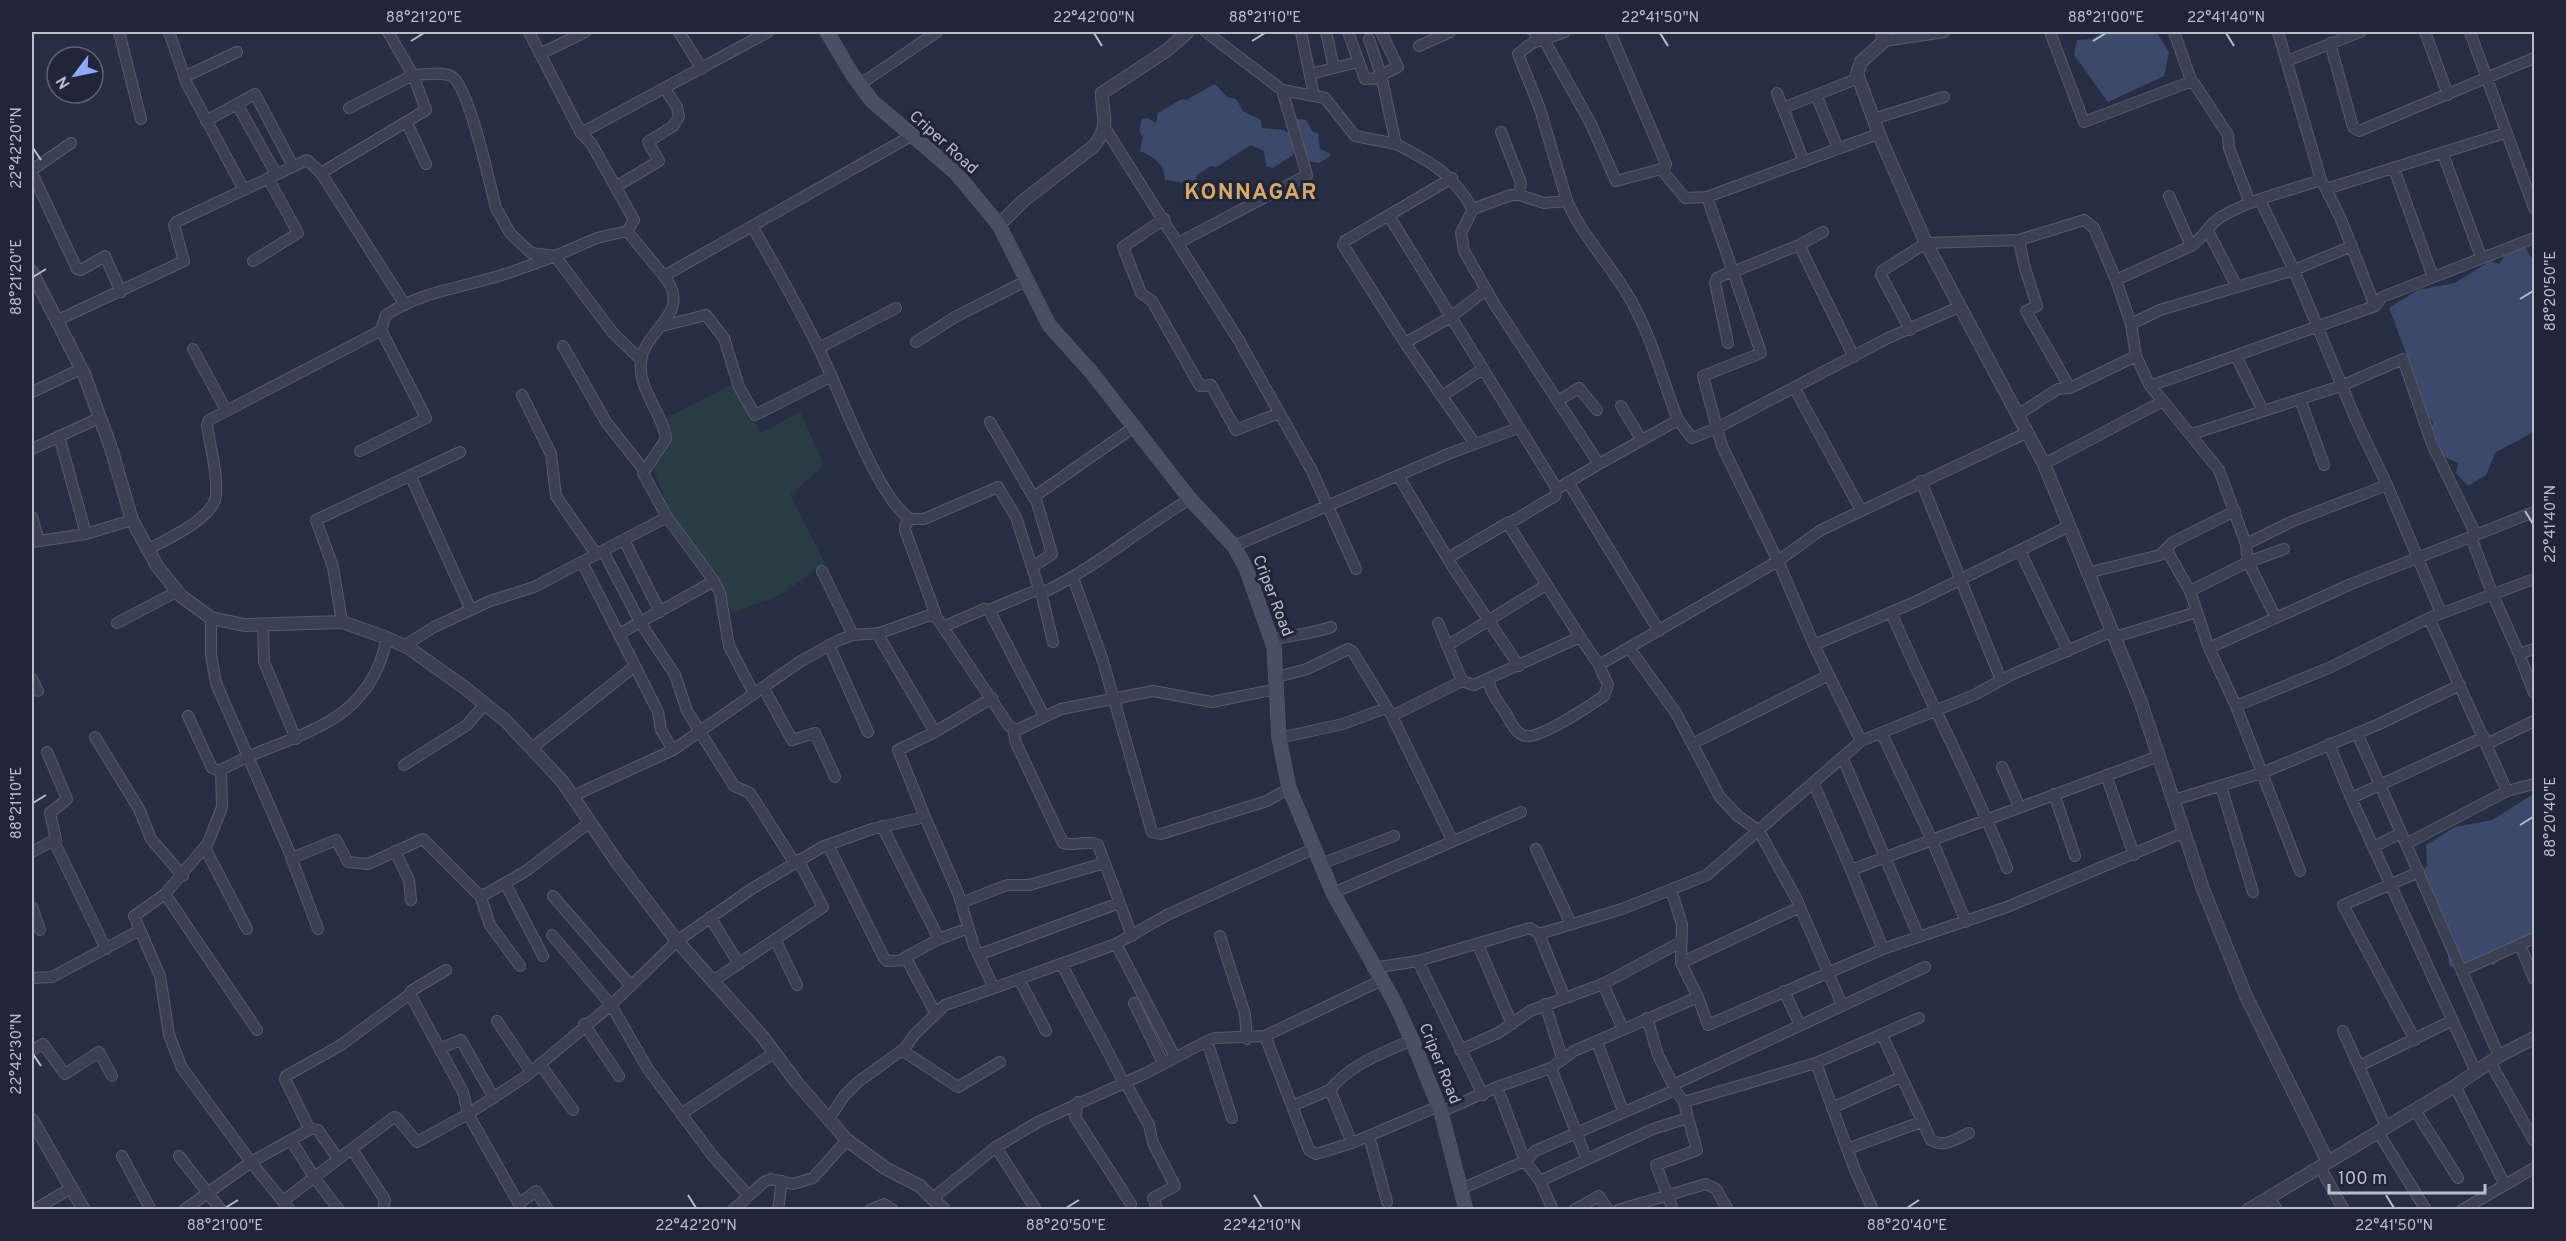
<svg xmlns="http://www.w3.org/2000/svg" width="2566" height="1241" font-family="Overpass,sans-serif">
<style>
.green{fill:#293c44}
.water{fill:#3c496b}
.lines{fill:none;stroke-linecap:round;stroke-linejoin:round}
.minor-casing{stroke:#565c6d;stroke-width:12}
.tertiary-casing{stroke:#565c6d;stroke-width:14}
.secondary-casing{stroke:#565c6d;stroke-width:15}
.minor{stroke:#3b4152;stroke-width:10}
.tertiary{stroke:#3b4152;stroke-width:12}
.secondary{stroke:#494f65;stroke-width:14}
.rail{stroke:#5d6479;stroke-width:3;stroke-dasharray:6 6;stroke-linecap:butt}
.ticks{fill:none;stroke:#b8bdcc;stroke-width:2}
.labels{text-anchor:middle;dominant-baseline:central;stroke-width:6;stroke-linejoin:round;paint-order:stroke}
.street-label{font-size:16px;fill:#b8bdcc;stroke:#202638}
.district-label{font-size:22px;font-weight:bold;letter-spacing:1.5px;fill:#d7a968;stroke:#202638}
.neatline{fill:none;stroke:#b8bdcc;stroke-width:2}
.ticks-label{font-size:15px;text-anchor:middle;fill:#b8bdcc}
</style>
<rect width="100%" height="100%" fill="#272e43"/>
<path class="green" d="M733,384L761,433L800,412L824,465L790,495L825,563L780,595L733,613L713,569L675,525L653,468L672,440L666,418Z"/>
<path class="water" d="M2104,32H2156L2169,52L2164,76L2108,102L2074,55L2077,40L2092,39Z
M1215,84L1227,97L1236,99L1243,111L1261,120L1262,128L1284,130L1288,133L1294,118L1306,120L1313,132L1318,133L1320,149L1331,154L1330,156L1319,163L1307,161L1296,145L1293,155L1273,168L1266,166L1264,151L1251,145L1216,167L1211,166L1197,175L1195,182H1207L1211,188L1204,199L1196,197L1192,184L1165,180C1164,163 1154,157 1140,151L1143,137L1139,131L1142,119L1147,118L1156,123L1158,113L1182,99L1186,100Z
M2523,244L2534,262V432L2496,452L2486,475L2468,486L2456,473L2458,463L2436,453L2430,437L2433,423L2418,399L2420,390L2389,308L2418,290L2455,283L2490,261L2499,264L2507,251Z
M2534,785V944L2525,938L2494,965L2484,963L2467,974L2449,965L2446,934L2448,925L2419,878L2427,865L2426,845L2455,827L2492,820L2532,795Z"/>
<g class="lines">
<defs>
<path id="minor" d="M119,32L141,119
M169,32L187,84L244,190
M529,32L581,133L591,143L634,220L627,231L597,238L555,256L613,333L641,360
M679,32L702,69
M1206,32L1282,90L1325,98L1355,136L1396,144
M1301,32L1314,95
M1326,32L1334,68
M1348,32L1365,79L1382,78
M1534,32L1544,40L1590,122L1616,181L1661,169L1685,198L1707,197L1878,134
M1565,32L1532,43L1518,54L1540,109L1567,201
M1610,32L1666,164L1663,170
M2050,32L2084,122L2187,83H2194L2228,135L2229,148L2250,203
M2174,32L2192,83
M2425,32L2448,95
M2470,32L2534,208
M1369,39L1381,75L1396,144C1433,163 1451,173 1473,209
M1884,41L1944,32
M2330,43L2353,127L2359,131L2534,58
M1419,46L1450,32
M540,54L585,32
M2287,61L2360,32
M1310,74L1358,62
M1381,75L1398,67L1381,32
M184,77L237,52
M859,85L937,32
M1777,93L1804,162
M1816,95L1838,148
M237,104L276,174
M1783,108L1859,78
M1873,119L1944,97
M206,121L255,94L293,166
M407,123L426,164
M1105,128L1238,339L1312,471L1356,569
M1501,132L1521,183L1519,195
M581,133L768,32
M2443,154L2481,257
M2394,169L2433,277
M32,170L71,143
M32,173L77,269L81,270L105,256L121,292
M321,173L405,305
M2324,185L2340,217L2375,306
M617,186L659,161L648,142L673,126L679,117L677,107L665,89
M2326,189L2505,133
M1511,195H1519L1544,203L1567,201C1583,237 1611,265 1630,299C1652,337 1662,379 1678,420L1599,464L1495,305L1464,251L1461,233L1473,209Z
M2169,196L2191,246
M1707,197L1733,272L1799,245
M2260,200L2294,270L2356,420L2387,485L2441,613
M1389,216L1557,489L1599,464
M1164,219L1123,247L1141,293L1152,301L1200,386L1211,385L1236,430L1279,413
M752,226C775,266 798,306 818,347C839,388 876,496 910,519H924L998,487L1016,517L1039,589L1044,592C1095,568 1141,528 1190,499
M627,231L664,276L911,136
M2208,231L2237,287
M1823,232L1799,245L1854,357
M2019,240L2084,220L2094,228L2116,280
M1180,242L1307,175L1282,90
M253,261L298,233L268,178
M664,276C694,313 645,328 641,361C637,389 663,413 666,439L643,473L667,517L714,581L720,593L729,646L754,694
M58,320L184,261L174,225L176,222L307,160L321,173L426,110L413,75L349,108
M2131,324L2160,310L2294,270L2352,246
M662,326L706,315L724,338L739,387L755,415L832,376
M1910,330L1881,275L1882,271L1926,243L2019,240L2024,265L2037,306L2026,311L2070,388
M916,342L955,317L1026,281
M1405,343L1343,245L1345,241L1452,178
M1728,343L1715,283L1717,278L1732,271
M563,346L606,422L644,470
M819,348L896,308
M193,349L226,410
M2236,356L2263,411
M2150,386L2136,356L2131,324L2116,280L2191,246C2203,238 2209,224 2221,217C2251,199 2288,191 2321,180L2278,32
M1795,389L1861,510
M32,392L81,369
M522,395L551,454L556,496L596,554
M1442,396L1483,369
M2300,399L2324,465
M1558,401L1579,388L1597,410
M2163,401L2219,470L2246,544
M1621,406L1641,439
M2019,414L2058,389L2070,388L2136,356
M1678,420L1692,438L1717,428L1703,376L1761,353L1733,272
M990,422L1034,498
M2192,434L2341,386L2403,359L2432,444L2476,535
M59,436L86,534
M1475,444L1405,343L1451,317L1486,290
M32,449L99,418
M360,451L426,418L381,330
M2044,464L2163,401L2150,386L2375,306L2382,297L2534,238
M410,475L471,610
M1399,477L1454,569L1519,666
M1921,481L2001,680
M1568,482L1659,631
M1557,489L1555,496L1508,524L1580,637
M32,517L39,541
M910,519L905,526V530L937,618
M2471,537L2492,593L2519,654
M624,540L660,612
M32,542L86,534L132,520
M1234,546L1448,454L1518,428
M2166,549L2190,591L2209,648L2236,706L2300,871
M147,550C165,540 215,518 216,495C218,473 210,447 207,425L209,420L376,333L381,330L386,315C417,294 453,289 488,279C511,273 533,264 555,256L531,253L510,233L496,208C490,186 469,84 451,76C440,71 424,75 413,75L388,32
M603,551L640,622L675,675L687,711L734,786L750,793L794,862
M2020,551L2068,651
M1448,558L1509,522
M1034,566L1052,554L1035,496L1134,427
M822,571L853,635
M2087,573L2160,555L2173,542L2235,511
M1073,578L1102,658L1152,832L1161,834L1267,801L1289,788
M2190,591L2248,562L2284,549
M1041,592L1053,642
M989,610L1039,589
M1891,612C1927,698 1973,781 2007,868
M211,618V655L216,683L292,858L336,840L348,862L368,864L423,839L478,894L484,895L526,871L590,822
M2276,618L2248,562L2246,544L2293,521L2387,485
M2429,618L2507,791
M342,622L333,567L316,520L460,452
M117,623L178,591
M1438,623L1462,681
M263,625L264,662L296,739
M943,627L984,609L989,610L1044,716
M877,633L935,732
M619,634L714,581
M2115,637L2197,612
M1271,640C1292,635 1312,634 1331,627
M829,645L868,732
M1814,645L1778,561L1722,446L1717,428L1888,338L1959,307
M404,646L434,627L490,601L534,587L667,517
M1447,646L1546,585
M2209,648L2351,584L2534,512
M1630,649L1676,713L1720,797L1738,816L1759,831L1797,900L1842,1005
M2534,649L2519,654L2534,693
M635,666L658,712L661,730L673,750
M1277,677L1307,669L1348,649L1353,652L1392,716L1462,681L1474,685L1580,637L1599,665L1778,561L1821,530L2026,433
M32,679L38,691
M1489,679C1489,691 1498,702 1505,712C1510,720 1515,734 1526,736C1540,739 1591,705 1604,696L1608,685L1599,665
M763,687L792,740L815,733L835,777
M2236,706L2331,667L2429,618L2534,579
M188,716L212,768L220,771
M1392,716L1452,840
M1013,729L1016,743L1063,843C1074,847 1087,839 1098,845L1132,936
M2357,733L2380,785L2351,798L2476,1072
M1882,734L1932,840L1966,922
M95,737L139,809L151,839L183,876
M1279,738L1343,724L1386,708
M1861,741L1814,645L1915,602L2067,527
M1694,743L1829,675
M2329,744L2351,798
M2487,744L2534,721
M532,748L635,666L582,562
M1843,759L1919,937
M404,765L467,725L485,704
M2002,767L2019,806
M2106,775L2134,855
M1814,784L1851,870L2159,756
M2221,786L2253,892
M2054,794L2075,856
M573,796L673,750L801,661L839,640L853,635L880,633L930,615L937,618L1009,726L1017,730L1061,709L1153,691L1212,702L1277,689
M2174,800L2262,773L2377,725L2460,685
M925,817L958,893L974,946L994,988L1116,944L1167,915L1313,849
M882,826L939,939
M54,841L106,949
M2406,844L2380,785L2484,737
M828,845L884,958L887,961L907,960L936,1014
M2373,847L2401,833
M205,848L247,929
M1536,849L1571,924
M395,851L409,880L411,900
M32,852L56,839L50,813L67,799L47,752
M291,857L318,929
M1321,864L1394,836
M1851,870L1883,949
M505,883L543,956
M1671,890L1682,924L1681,963L1698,997
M1333,893L1521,812
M165,894L257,1030
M480,895L490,925L520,966
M553,896L631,986
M961,903L1007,885H1029L1105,863
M32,907L40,930
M710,917L739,964
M140,930L134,916L165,894L208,843L222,807L221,770C289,732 368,732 387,638
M1539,934L1564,996
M552,935L611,1005L648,1069L712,1155L747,1194
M1220,936L1245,1014L1247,1039
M775,939L797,985
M1116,944L1175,1057
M1478,945L1512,1024
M2520,945L2534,979
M978,955L1119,903
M904,958L939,939L969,928
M1418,961L1483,1095
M1681,963L1800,907
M1062,964C1081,1005 1104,1041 1123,1082
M1373,968L1418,961L1530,928L1539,934L1622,909L1707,875L1861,741L1974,695L2011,675L2113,631
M446,970L411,991L410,994L463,1092L468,1114L519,1204L536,1191L548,1210
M2463,970L2534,938
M32,978L52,977L140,930L160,976L169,1035L182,1068L251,1162L290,1210
M1019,979L1046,1031
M713,981L823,907L798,860
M1603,984L1623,1029
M1784,991L1800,1025
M1134,1003L1163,1063
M1545,1004L1562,1058
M1647,1018L1658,1055L1675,1089
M497,1021L531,1072
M584,1024L619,1076
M2343,1031L2386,1127
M1882,1035L1931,1140C1944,1148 1956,1139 1969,1133
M1265,1036L1309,1150L1316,1154L1352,1143
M1412,1040C1384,1052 1349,1065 1330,1090L1352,1143L1439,1106
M2415,1040L2343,905L2419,872
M1207,1041L1232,1118
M1597,1042L1623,1111
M441,1048L461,1040L494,1098
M32,1050L43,1044L65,1074L99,1052L112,1076
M1460,1050L1498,1033L1530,1011L1603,984L1681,942
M903,1051L958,1087L1000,1062
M2499,1056L2406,844L2507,791L2534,784
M2490,1062L2534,1141
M1816,1063L1855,1170L1873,1210
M540,1064L573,1110
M2359,1066L2451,1021
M1551,1068L1587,1160
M1125,1082L1149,1125L1153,1143L1175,1186L1153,1198L1158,1210
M1673,1085L1925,967
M2455,1086L2505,1185
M1497,1087L1525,1161L1540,1181L1553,1210
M1078,1102L1075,1117L1131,1204
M1292,1106L1330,1090
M1832,1108L1901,1077
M2415,1110L2458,1178
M1441,1112L1497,1087L1551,1068L1574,1051L1698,997L1708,1025L1883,949L2007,907L2185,832
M681,1114L774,1053
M829,1119L844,1096L858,1082L905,1048L914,1035L945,1005L994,988
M309,1128L318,1130L338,1159
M2378,1132L2426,1210
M1369,1136L1387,1202
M291,1140L314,1177L339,1210
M996,1147L1036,1210
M352,1149L385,1200L383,1210
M1847,1149L1921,1122
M122,1156L151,1210
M179,1156L221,1210
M2320,1167L2344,1210
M1540,1181L1653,1129L1688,1118L1684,1102
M1461,1189L1525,1161L1535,1151L1675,1090L1684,1102L1816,1063L1919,1018
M934,1197L996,1147L1038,1122L1144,1074L1207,1041L1215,1038L1265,1036L1382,980
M2269,1197L2277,1210
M283,1201L394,1117L397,1118L417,1142L468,1114L525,1077L611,1005L677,941L753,888L822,847L872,829L925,817L898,750L935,732L992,698
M34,1210L71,1188
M184,1210L251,1162L307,1131L309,1128L285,1079L286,1076L341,1045L410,994
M733,1210L764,1182L771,1179L793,1184L813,1178L847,1140
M778,1210L782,1181
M870,1210L884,1204L893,1210
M1574,1210L1599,1196L1608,1210
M1618,1210L1706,1184L1716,1189L1728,1210
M1673,1210L1656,1165L1697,1150L1688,1118
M2462,1210L2534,1168"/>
<path id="tertiary" d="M1882,32L1884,41L1861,62L1857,74L1882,142L1926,243L2044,464L2140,700L2203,889L2246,996L2328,1162
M999,225L1023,201L1094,146C1111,124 1102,117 1102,93L1166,51L1188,32
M32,272L84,374L111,448L132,520L157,566L181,596L211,618L244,625L342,622L387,638L409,648L465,688L506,721L562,781L617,862L677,941L762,1036L797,1083L847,1140L885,1168L920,1186L944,1210
M32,1120L84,1210
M2248,1210L2455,1086L2499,1056L2534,1038"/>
<path id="secondary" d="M827,32L852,74L872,101L955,172L999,225L1049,325L1092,373L1190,499L1234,546L1246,568L1274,647L1279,738L1289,788L1333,893L1394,1001L1412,1040L1441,1112L1466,1210"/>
</defs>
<use href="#minor" class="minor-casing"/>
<use href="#tertiary" class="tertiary-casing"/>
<use href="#secondary" class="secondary-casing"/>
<use href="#minor" class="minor"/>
<use href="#tertiary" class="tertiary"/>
<use href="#secondary" class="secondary"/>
<path class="rail" d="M2534,1210V1209"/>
</g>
<path class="ticks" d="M1094,33L1102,46M1660,33L1668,46M2226,33L2234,46M411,41L424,33M1252,41L1265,33M2093,41L2106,33M33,148L41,160M33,277L46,269M2520,299L2533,291M2525,511L2533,524M33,803L46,795M2520,825L2533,817M33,1054L41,1066M688,1195L696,1208M1254,1195L1262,1208M2386,1195L2394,1208M225,1208L238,1200M1066,1208L1079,1200M1907,1208L1919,1200"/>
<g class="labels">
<g class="street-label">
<text transform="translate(943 143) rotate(42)">Criper Road</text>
<text transform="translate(1272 596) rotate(69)">Criper Road</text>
<text transform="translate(1439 1064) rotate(68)">Criper Road</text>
</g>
<g class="district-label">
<text x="1251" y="193">KONNAGAR</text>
</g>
</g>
<rect width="2566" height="1241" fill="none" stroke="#202638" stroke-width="66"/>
<g transform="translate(75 75) rotate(238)"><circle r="28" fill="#202638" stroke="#5d6273" stroke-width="1.5"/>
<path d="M0-4.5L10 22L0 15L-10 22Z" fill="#91a9f9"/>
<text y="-9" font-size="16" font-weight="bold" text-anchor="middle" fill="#b8bdcc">N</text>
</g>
<path d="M2329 1184v9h156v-9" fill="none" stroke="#b8bdcc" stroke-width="3"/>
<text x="2338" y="1184" font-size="18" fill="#b8bdcc" stroke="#202638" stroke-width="4.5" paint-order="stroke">100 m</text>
<rect x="33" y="33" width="2500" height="1175" class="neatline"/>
<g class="ticks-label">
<text x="424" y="22">88°21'20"E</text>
<text x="1094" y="22">22°42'00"N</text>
<text x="1265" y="22">88°21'10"E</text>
<text x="1660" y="22">22°41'50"N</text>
<text x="2106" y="22">88°21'00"E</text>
<text x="2226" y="22">22°41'40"N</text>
<text transform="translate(16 148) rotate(-90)" y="5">22°42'20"N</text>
<text transform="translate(16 277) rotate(-90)" y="5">88°21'20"E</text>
<text transform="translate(2550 291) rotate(-90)" y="5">88°20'50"E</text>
<text transform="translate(2550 524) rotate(-90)" y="5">22°41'40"N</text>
<text transform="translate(16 803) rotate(-90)" y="5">88°21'10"E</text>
<text transform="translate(2550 817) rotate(-90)" y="5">88°20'40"E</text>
<text transform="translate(16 1054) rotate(-90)" y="5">22°42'30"N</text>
<text x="225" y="1230">88°21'00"E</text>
<text x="696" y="1230">22°42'20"N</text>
<text x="1066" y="1230">88°20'50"E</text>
<text x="1262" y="1230">22°42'10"N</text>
<text x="1907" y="1230">88°20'40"E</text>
<text x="2394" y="1230">22°41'50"N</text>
</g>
</svg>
